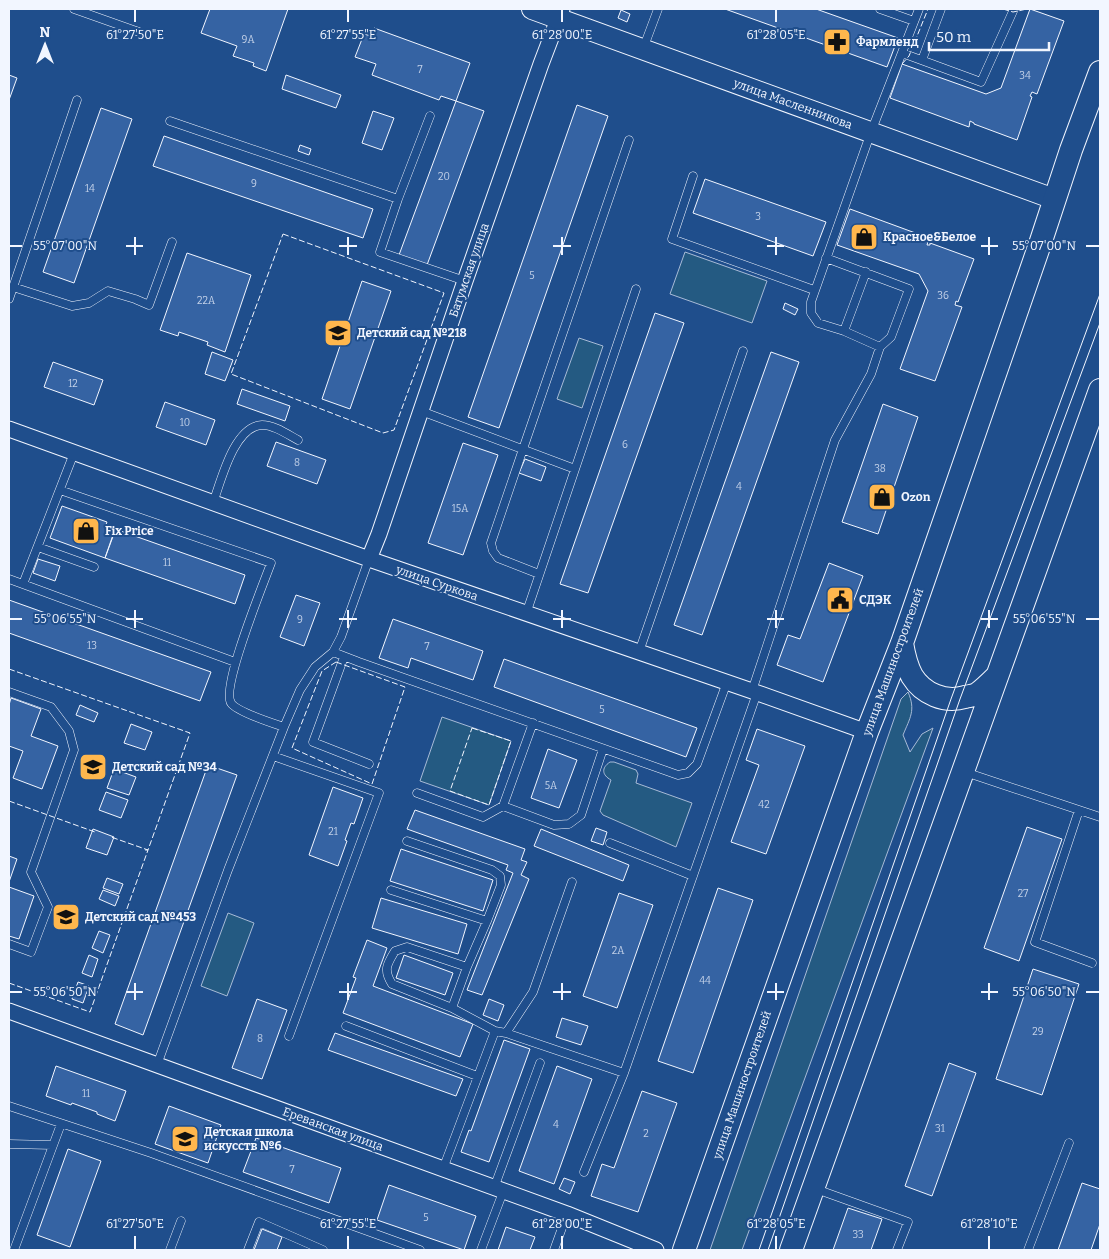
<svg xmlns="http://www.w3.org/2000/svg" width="1109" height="1259" font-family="Bitter,serif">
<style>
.green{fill:#245a82;stroke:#a8bbd7}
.building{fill:#3563a3;stroke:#f2f6ff}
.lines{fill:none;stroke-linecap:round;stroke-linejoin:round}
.lane-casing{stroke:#f2f6ff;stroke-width:9}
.street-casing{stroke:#f2f6ff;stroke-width:17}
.secondary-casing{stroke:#f2f6ff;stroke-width:22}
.primary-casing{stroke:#f2f6ff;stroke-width:24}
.lane{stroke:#1f4e8c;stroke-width:8}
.street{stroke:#1f4e8c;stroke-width:15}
.secondary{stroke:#1f4e8c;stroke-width:20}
.primary{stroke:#1f4e8c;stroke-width:22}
.tram{stroke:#f2f6ff;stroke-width:1}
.fence{stroke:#f2f6ff;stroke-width:1;stroke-dasharray:6 2.5;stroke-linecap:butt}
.ticks{fill:none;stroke:#f2f6ff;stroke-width:2}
.labels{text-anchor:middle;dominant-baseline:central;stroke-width:4;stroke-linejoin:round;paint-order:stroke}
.number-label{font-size:10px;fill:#c3d1e8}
.poi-label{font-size:12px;font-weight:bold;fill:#f2f6ff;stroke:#1f4e8c;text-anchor:start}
.street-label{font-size:12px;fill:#f2f6ff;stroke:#1f4e8c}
.ticks-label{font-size:12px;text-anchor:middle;fill:#f2f6ff;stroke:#1f4e8c;stroke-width:4;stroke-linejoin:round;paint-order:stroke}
</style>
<rect width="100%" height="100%" fill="#1f4e8c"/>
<path class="green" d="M685,252L767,281L752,323L670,294Z
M579,338L603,346L582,408L557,399Z
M908,692C916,710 910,718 903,735L910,752L922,734L933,728L742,1250H710L901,699Z
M442,717L511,741L489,805L420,781Z
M610,762H614L636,770L638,774L636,783L692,803L676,847L603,815L600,811L611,780C602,775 601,768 610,762Z
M228,913L254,923L227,996L201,986Z"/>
<path class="building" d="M210,9H288L266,71L253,66L254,63L233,56L237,46L201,33Z
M725,9H816L898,38L887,67Z
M1030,9L1064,21L1037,94L1032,92L1030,96L1032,97L1017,140L974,124V123L970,121L969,127L890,98L902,64L986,94L1001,88Z
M621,10L630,14L627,22L618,18Z
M374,28L470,63L456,101L441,96L439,100L372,75L376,64L355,57L364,34L371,36Z
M9,75L17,78L9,100Z
M286,75L341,95L336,108L282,89Z
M456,101L484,111L427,265L399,255Z
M577,105L608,116L499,428L468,417Z
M101,108L132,119L74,283L43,272Z
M373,111L394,118L382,150L362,143Z
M164,136L373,209L363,238L153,166Z
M300,145L311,149L309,155L298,151Z
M705,179L826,222L813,256L693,213Z
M850,209L929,238L927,245H930V243L974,259L958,302L956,301L955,305L962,307L935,381L900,369L928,291L919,274L837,245Z
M187,253L251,275L225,352L207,345L208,342L179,332L178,336L160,330Z
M362,281L391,291L350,409L322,399Z
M785,303L798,309L795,315L783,309Z
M655,313L684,323L588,593L560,584Z
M212,352L233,360L225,381L205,374Z
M771,352L799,362L702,635L674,625Z
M53,362L103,380L94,405L44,387Z
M242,389L290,406L285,421L237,404Z
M165,402L215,420L206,445L156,427Z
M883,404L918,417L878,534L842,522Z
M276,442L326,460L317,484L267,466Z
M463,443L498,455L463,555L428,543Z
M525,459L546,467L541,481L519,473Z
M62,506L107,522L105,527L115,531L105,558L50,538Z
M115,529L245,575L235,604L105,558Z
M38,559L60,566L55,581L33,573Z
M829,563L863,576L823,682L777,665L788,635L800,639Z
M296,595L320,603L304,646L280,637Z
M9,600L211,672L200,701L9,633Z
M393,619L483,651L473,680L411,658L408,668L379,658Z
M504,659L697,728L686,757L494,687Z
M11,698L41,709L31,736L58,746L42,789L13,778L23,751L9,746V705Z
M80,705L98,713L94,722L76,715Z
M131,724L152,732L145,750L124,743Z
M757,729L805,746L766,854L731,842L759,765L746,760Z
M548,749L577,760L559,808L531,798Z
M208,765L237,775L143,1035L115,1024Z
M114,769L136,777L129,795L107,788Z
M333,787L363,798L354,824L351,823L345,840L347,841L338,866L309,855Z
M106,792L128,800L121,818L99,810Z
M415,810L525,849L521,860L527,862L521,875L529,879L482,995L467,990L513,873L506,870L508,865L407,829Z
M1027,827L1062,839L1019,961L984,948Z
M596,828L607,832L603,845L591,841Z
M93,829L114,837L107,855L86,848Z
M541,829L629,865L623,881L534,846Z
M401,849L493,880L483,911L390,881Z
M9,856L17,859L9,882Z
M107,878L123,884L119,894L103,888Z
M9,887L34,896L19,939L9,936Z
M718,888L753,900L693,1073L658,1061Z
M103,890L119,896L115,906L99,899Z
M619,893L653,905L617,1008L583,996Z
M381,898L467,924L458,954L372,928Z
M99,931L110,935L103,953L92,948Z
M367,940L387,948L373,986L473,1024L460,1057L343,1013L356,978L353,977Z
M89,955L98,959L92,977L82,973Z
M404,955L453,973L445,995L396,978Z
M1033,969L1079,984L1042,1095L996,1079Z
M78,982L89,986L83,1003L72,999Z
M257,999L287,1010L262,1079L232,1068Z
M489,999L504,1005L498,1021L483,1015Z
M562,1018L588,1026L581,1045L556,1037Z
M335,1033L463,1079L456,1096L328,1050Z
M504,1040L530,1049L489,1162L461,1152L469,1130L471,1131Z
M949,1063L976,1073L932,1196L905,1186Z
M56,1066L126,1091L115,1121L97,1114V1112L72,1103L71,1105L46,1096Z
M557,1066L592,1079L554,1184L519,1171Z
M642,1091L677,1103L638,1212L591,1196L602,1164L614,1168Z
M169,1106L221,1125L208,1163L155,1144Z
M256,1138L341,1168L329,1203L243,1172Z
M68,1149L101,1161L70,1247L37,1235Z
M564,1178L575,1182L570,1194L559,1189Z
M1082,1183L1100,1189V1224L1091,1250H1058Z
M389,1185L476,1216L464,1250L377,1220Z
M848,1208L882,1219L871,1250H833Z
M506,1227L535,1237L530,1250H498Z
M262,1229L282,1237L277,1250H254Z"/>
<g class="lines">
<defs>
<path id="lane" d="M74,9L139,32
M880,9L914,21
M643,49L658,9
M902,53L981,82L1014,9
M922,60L941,9
M430,116L398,199L380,252L465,281
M170,121L398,199
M693,176L672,239L814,290
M13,287L72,306L89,303L108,291L135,299L149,305L172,242
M9,299L77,100
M844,331L866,272
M880,347L844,331L818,323L811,313V302L871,132L919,9
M421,411L575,469
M60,490L271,563C263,585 221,687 231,703C237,712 272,723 284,727
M213,503C221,481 234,426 262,425C274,425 287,434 298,440
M38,547L94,567
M539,574L498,558L493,551L491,543L523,449L629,140
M9,579L235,662
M23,584L74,453
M526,614L636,289
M333,652L359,662L678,775L688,773L697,764L727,682
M639,652L743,351
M344,657L313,742L369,764
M752,691L835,440L871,374L880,347L891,337L909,289L826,258
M9,692L51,707L69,731L74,750L31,872L48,907L31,952L9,944
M533,723L503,806L554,825L569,824L581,815L603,749
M273,756L379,793L289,1036
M965,772L1100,817
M417,793L483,817L503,806
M1079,810L1035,942L1092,963
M407,841L492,870L500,876L501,885L487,921L467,967L452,1008
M610,843L693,876
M391,890L487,921
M467,967L407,947L395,951C387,964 383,970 392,984L452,1008L495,1031L506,1033L624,1073
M346,1026L477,1076
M506,1033L533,992L572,882
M157,1065L228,870L284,727L300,690L315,667L333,652L341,637L369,559
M9,1106L151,1153L420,1250
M9,1144L52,1145
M443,1169L495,1031
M584,1172L624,1073L757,693
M494,1188L540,1063
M816,1189L908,1222L897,1250
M14,1250L61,1124
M170,1250L181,1221
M248,1250L259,1222L323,1250
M481,1250L503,1192
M554,1250L567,1214
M1028,1250L1069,1143"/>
<path id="street" d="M9,429L369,559L752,691L867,732
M369,559L379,534L465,281L541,64L562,9
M9,1011L567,1214L656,1250"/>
<path id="secondary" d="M532,9L1054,199"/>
<path id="primary" d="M902,643C904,655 906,665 912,676C923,694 945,703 965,697C969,696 973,696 977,694C984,689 991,682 997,676
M684,1250L867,732L902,643L1041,241L1071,150L1100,72
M791,1250L1100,390"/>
</defs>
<use href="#lane" class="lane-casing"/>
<use href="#street" class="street-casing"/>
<use href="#secondary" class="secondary-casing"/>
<use href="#primary" class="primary-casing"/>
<use href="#lane" class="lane"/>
<use href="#street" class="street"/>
<use href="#secondary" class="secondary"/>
<use href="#primary" class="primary"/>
<path class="tram" d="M759,1250L951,699L1100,294
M768,1250L960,699L1100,323"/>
<path class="fence" d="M1003,9L1013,12L1027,9
M902,64L909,56L928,9
M283,234L444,293L394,430L383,433L231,374Z
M336,662L405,687L372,784L292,748L322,671Z
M9,669L190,733L148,850L111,837
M472,728L511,741L489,805L450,791Z
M9,801L95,832
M9,983L90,1012L148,850H145"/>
</g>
<path class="ticks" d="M135,10V22M348,10V22M562,10V22M776,10V22M135,237V255M348,237V255M562,237V255M776,237V255M989,237V255M10,246H22M126,246H143M339,246H357M553,246H571M767,246H784M981,246H998M1086,246H1099M135,610V628M348,610V628M562,610V628M776,610V628M989,610V628M10,619H22M126,619H143M339,619H357M553,619H571M767,619H784M981,619H998M1086,619H1099M135,983V1000M348,983V1000M562,983V1000M776,983V1000M989,983V1000M10,992H22M126,992H143M339,992H357M553,992H571M767,992H784M981,992H998M1086,992H1099M135,1236V1249M348,1236V1249M562,1236V1249M776,1236V1249M989,1236V1249"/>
<defs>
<symbol id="pharmacy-square" viewBox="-11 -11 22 22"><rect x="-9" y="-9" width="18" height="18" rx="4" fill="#ffb74d" stroke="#1f4e8c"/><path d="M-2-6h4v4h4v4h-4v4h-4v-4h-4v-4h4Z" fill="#111"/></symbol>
<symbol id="shop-square" viewBox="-11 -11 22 22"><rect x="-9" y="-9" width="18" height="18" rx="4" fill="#ffb74d" stroke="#1f4e8c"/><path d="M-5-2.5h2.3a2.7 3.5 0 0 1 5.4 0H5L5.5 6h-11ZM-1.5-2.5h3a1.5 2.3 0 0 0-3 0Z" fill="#111"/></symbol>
<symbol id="school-square" viewBox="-11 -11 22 22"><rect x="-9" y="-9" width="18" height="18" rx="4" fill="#ffb74d" stroke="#1f4e8c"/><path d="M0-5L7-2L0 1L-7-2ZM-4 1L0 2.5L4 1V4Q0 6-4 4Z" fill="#111"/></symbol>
<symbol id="civic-square" viewBox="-11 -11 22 22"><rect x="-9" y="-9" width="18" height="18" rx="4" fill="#ffb74d" stroke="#1f4e8c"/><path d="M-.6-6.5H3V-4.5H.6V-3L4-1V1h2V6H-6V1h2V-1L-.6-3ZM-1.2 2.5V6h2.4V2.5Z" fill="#111"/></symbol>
</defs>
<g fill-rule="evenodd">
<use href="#pharmacy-square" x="821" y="26" width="32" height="32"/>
<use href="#shop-square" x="848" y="221" width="32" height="32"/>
<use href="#school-square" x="322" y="317" width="32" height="32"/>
<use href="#shop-square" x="866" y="481" width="32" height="32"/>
<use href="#shop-square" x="70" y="515" width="32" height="32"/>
<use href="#civic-square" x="824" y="584" width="32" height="32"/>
<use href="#school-square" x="77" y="751" width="32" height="32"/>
<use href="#school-square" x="50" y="901" width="32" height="32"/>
<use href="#school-square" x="169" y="1123" width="32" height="32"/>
</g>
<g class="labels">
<g class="number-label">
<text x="248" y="40">9А</text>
<text x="420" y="70">7</text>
<text x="1025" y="76">34</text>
<text x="444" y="177">20</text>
<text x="254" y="184">9</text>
<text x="90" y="189">14</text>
<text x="758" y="217">3</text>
<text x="532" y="276">5</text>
<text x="943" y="296">36</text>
<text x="206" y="301">22А</text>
<text x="73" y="384">12</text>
<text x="185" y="423">10</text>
<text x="625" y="445">6</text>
<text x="297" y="463">8</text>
<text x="880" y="469">38</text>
<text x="739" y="487">4</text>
<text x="460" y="509">15А</text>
<text x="167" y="563">11</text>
<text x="300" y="620">9</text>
<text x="92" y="646">13</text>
<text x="427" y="647">7</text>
<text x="602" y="710">5</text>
<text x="551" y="786">5А</text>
<text x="764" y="805">42</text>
<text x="333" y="832">21</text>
<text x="1023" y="894">27</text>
<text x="618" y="951">2А</text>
<text x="705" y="981">44</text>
<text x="1038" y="1032">29</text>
<text x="260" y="1039">8</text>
<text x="86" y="1094">11</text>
<text x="556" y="1125">4</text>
<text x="940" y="1129">31</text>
<text x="646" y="1134">2</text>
<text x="292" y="1170">7</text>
<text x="426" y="1218">5</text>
<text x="858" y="1235">33</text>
</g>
<g class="poi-label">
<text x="856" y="42">Фармленд</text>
<text x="883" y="237">Красное&amp;Белое</text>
<text x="357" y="333">Детский сад №218</text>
<text x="901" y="497">Ozon</text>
<text x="105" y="531">Fix Price</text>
<text x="859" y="600">СДЭК</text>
<text x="112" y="767">Детский сад №34</text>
<text x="85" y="917">Детский сад №453</text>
<text x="204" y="1132">Детская школа<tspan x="204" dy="14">искусств №6</tspan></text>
</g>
<g class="street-label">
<text transform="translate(793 104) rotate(20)">улица Масленникова</text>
<text transform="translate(469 270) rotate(-71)">Батумская улица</text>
<text transform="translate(437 583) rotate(19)">улица Суркова</text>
<text transform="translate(893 662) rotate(-70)">улица Машиностроителей</text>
<text transform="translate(742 1085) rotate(-71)">улица Машиностроителей</text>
<text transform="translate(333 1129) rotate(20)">Ереванская улица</text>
</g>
</g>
<g class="ticks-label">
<text x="135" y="39">61°27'50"E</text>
<text x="348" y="39">61°27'55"E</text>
<text x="562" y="39">61°28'00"E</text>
<text x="776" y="39">61°28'05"E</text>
<text x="65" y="250">55°07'00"N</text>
<text x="1044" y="250">55°07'00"N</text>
<text x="65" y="623">55°06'55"N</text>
<text x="1044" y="623">55°06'55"N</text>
<text x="65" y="996">55°06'50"N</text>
<text x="1044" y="996">55°06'50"N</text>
<text x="135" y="1228">61°27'50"E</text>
<text x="348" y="1228">61°27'55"E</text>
<text x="562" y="1228">61°28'00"E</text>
<text x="776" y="1228">61°28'05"E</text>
<text x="989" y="1228">61°28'10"E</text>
</g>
<rect width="1109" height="1259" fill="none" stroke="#f2f6ff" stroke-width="20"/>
<g transform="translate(45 45)" stroke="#1f4e8c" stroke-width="4" paint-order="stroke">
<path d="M0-4L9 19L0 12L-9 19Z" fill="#f2f6ff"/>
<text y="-8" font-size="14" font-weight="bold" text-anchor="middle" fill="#f2f6ff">N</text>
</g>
<path d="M929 42v8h120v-8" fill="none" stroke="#f2f6ff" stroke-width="2.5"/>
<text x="936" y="42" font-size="15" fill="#f2f6ff" stroke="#1f4e8c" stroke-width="4" paint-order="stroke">50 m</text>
</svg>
